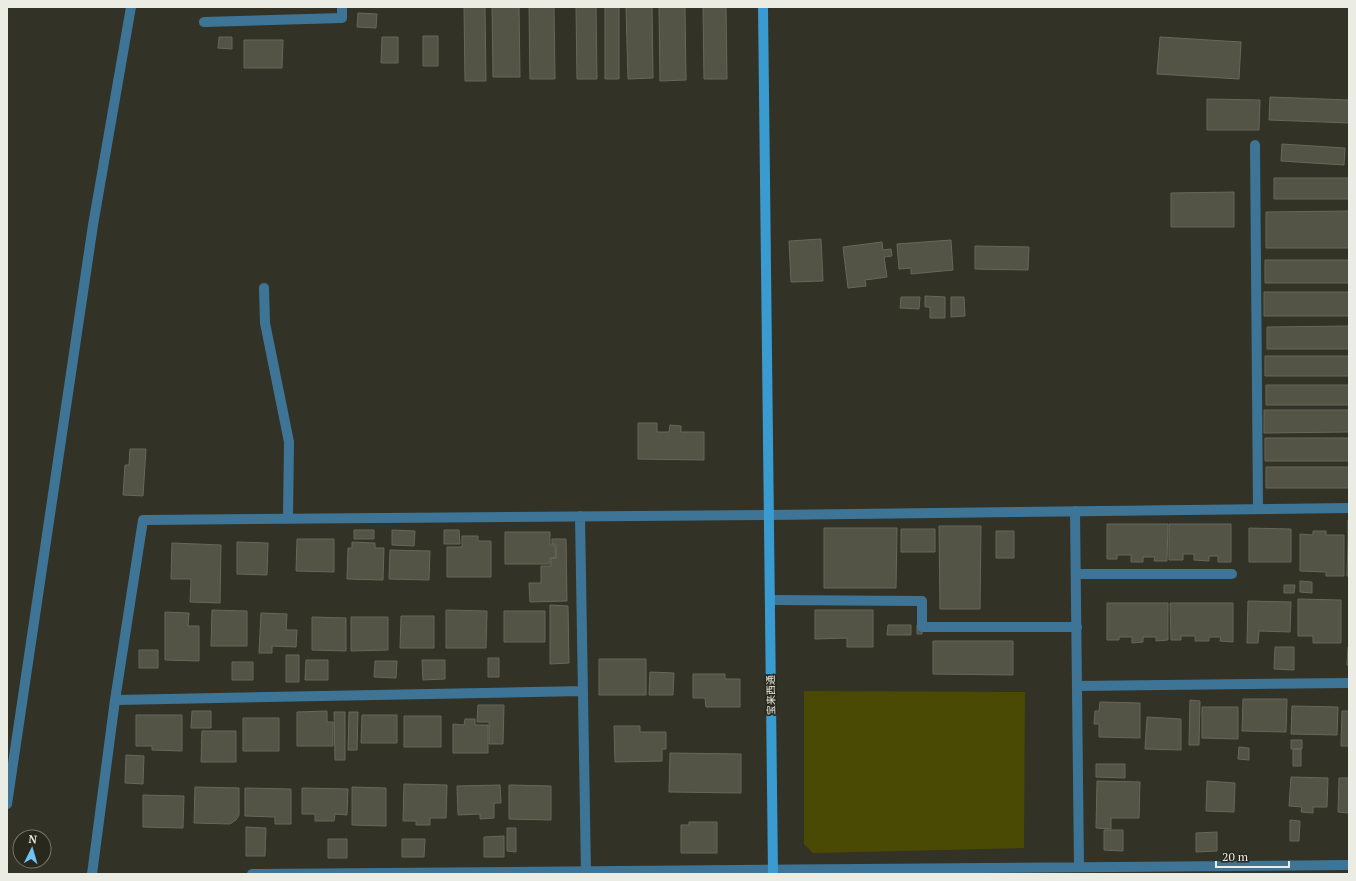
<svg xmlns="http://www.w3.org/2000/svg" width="1356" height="881" font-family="'PT Serif','Noto Sans JP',serif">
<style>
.green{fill:#4a4a05}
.building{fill:#535346;stroke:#67685b}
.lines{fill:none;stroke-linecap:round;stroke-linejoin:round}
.lane{stroke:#3e7597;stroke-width:10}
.street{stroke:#3e7597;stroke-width:10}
.secondary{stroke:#3a9bd0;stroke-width:10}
.labels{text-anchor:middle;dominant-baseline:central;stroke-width:3.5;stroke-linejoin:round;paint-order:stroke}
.street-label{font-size:10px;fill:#ebece4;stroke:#28281c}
</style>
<rect width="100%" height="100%" fill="#323226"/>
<path class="green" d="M804,691L1025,692L1024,848L813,853L804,844Z"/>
<path class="building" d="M464,7H485L486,81H465Z
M492,7H519L520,77H493Z
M529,7H554L555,79H530Z
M576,7H596L597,79H577Z
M605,7H619V79H605Z
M626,7H652L653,78L628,79Z
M659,7H685L686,80L660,81Z
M703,7H726L727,79H704Z
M358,13L377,14L376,28L357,27Z
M423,36H438V66H423Z
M219,37H232V49L218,48Z
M382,37H398V63H381Z
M1160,37L1241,42L1239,79L1157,74Z
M244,40H283L282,68H244Z
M1270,97L1349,100V123L1269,120Z
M1207,99L1260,100L1259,130H1207Z
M1282,144L1345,148L1344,165L1281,161Z
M1274,178H1349V199H1274Z
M1234,192V227H1171V193Z
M1349,211V248H1266V212Z
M821,239L823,281L791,282L789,241Z
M951,240L953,270L911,274V268L899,269L897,244Z
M882,242L883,250L891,249L892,256L884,257L887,277L865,280L866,286L848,288L843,247Z
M975,246L1029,247L1028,270L975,269Z
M1265,260H1349V283H1265Z
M1264,292H1349V316H1264Z
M925,296L945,297V318H930V307H925Z
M901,297H920L919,309L900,308Z
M951,297H964L965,316L951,317Z
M1349,326V349H1267V327Z
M1265,356H1349V376H1265Z
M1266,385H1349V405H1266Z
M1264,410H1349V432L1264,433Z
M638,423H657V432H669L670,425L681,426V432H704V460L638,459Z
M1265,438H1349V461H1265Z
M130,449H146L143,496L123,495L125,465H129Z
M1266,467H1349V488H1266Z
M1348,520H1349V539H1348Z
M1107,524H1168L1167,561H1154L1155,557H1143V562H1131V555H1117V559H1107Z
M1169,524H1231V562H1218V556H1209V561L1194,560V554H1183V560H1169Z
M939,526H981L980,609H940Z
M824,528H897L896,588H824Z
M1249,528L1291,529V562H1249Z
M901,529H935V552H901Z
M354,530H374V539H354Z
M392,530L415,531L414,546L392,545Z
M444,530H459L460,544H444Z
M996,531H1014V558H996Z
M1313,531H1326V535H1344V576H1326V572L1300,571V534L1313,535Z
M505,532H550V545H555L556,558H550V564H505Z
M462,536H478V541H491V577H447V547H462Z
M297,539H334V572L296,571Z
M552,539H566L567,601L530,602L529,583H541V566H551V558H556V544H552Z
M1348,539H1349V576H1347Z
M237,542L268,543L267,575L237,574Z
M352,542L375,543V548H384L383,580L347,579L348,548H352Z
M172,543L221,545L220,603L190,602L191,579H171Z
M390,550L430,551L429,580L389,579Z
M1300,581L1312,582V593L1300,592Z
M1284,585H1295L1294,593H1284Z
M1298,599L1341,600V643H1313V636H1298Z
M1248,601L1291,602L1290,632L1259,631L1258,643H1247Z
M1107,603H1168V640L1156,641V637H1143V642L1132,643V637H1119V640H1107Z
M1170,603H1233V642L1220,641L1221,637H1209V641H1195V636H1181V640H1171Z
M550,605L568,606L569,663L550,664Z
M212,610L247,611V646H211Z
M446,610L487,611L486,648H446Z
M815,610H873V647H847V638L815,639Z
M504,611H545V642H504Z
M165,612L189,613L188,626H199V661L165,660Z
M261,613L287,614L286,630H297L296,647L272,646V653H259Z
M401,616H434V648H400Z
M312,617L346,618V651L312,650Z
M351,617H388V650L351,651Z
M888,625H911V635H887Z
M917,625H922V634H917Z
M933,641H1013V675L933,674Z
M1275,647H1294V670L1274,669Z
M1348,647H1349V665H1347Z
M139,650H158V668H139Z
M286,655H299V682H286Z
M488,658H499V677H488Z
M599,659H646V695H599Z
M306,660H328V680H305Z
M422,660H445V679L423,680Z
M375,661H397L396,678L374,677Z
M232,662H253V680H232Z
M650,672L674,673L673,695H649Z
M693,674H725V679H740V707H706L705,698H693Z
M1243,699H1287L1286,732L1242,731Z
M1190,700L1200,701L1199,745H1189Z
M1100,702L1140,703V738L1099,737V724H1094L1095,711H1099Z
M478,705H504L503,744H489V722H477Z
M1292,706L1338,707L1337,735L1291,734Z
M1202,707H1238V739L1202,738Z
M192,711H211V728H191Z
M327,711V722H333V746H297V712Z
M1342,711H1349V746H1341Z
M334,712H345V760H335Z
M349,712H358L357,750H348Z
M136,715H182V751L152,750V746H136Z
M362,715H397V743H361Z
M404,716H441V747H404Z
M1147,717L1181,719V750L1145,749Z
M243,718H279V751H243Z
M465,719H475V725H488V753H453V724L464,725Z
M614,726H640V732H666V749H662V761L615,762Z
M202,731H236V762H201Z
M1291,740H1302V749H1291Z
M1239,747L1249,748V760L1238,759Z
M1293,749H1301V766H1293Z
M670,753L741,754V793L669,792Z
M126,755L144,756L143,784L125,783Z
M1096,764H1125V778L1096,777Z
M1291,777L1328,778L1327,807H1313V813L1301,812L1302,807L1289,806Z
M1339,778H1349V813L1338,812Z
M1097,781L1140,782L1139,818H1111V829L1096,828Z
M1207,781L1235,783L1234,812L1206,811Z
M404,784L447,785L446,818H430V825H416V821H403Z
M500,785L501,803H494V818L480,819V814L458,815L457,786Z
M509,785L551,786V820L509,819Z
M195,787L239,788V815L236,820L230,824L194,823Z
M352,787L386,788V826L352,825Z
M245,788L291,789V824H275V817L245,816Z
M302,788L348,789L347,815L335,814L334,821H315V814H302Z
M143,795L184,796L183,828L143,827Z
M1290,820L1300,821L1299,841H1290Z
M689,822H717V853H681V825H689Z
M246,827L266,828L265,856H246Z
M507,828H516V852L507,851Z
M1104,830H1123V851L1104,850Z
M1217,832V851L1196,852V833Z
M504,836V857H484V837Z
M328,839H347V858H328Z
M402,839H425L424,857H402Z"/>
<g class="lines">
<path class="lane" d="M1255,145L1258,509
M264,288L265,323L289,442L288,518
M1076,574H1232
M770,600L922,601V627H1077"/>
<path class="street" d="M204,22L342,18V7
M1075,511L1079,867
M580,516L586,874
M1077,686L1349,683
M115,700L583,691
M7,804L93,225L131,7
M92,874L115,700L143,520L769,515L1349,508
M252,874L1349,865"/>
<path class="secondary" d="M763,7L773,874"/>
</g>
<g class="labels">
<g class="street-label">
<text transform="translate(771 695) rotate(-91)">宝来西通</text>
</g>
</g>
<rect width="1356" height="881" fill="none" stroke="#ebece4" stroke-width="16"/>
<g transform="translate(32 849) rotate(5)"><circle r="19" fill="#28281c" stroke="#76766c"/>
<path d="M0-3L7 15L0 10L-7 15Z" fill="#6fc2f4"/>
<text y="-6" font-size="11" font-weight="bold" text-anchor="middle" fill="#ebece4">N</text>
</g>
<path d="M1216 861v6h73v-6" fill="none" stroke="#ebece4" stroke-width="2"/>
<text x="1222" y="861" font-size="12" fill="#ebece4" stroke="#28281c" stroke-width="3" paint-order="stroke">20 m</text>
</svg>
